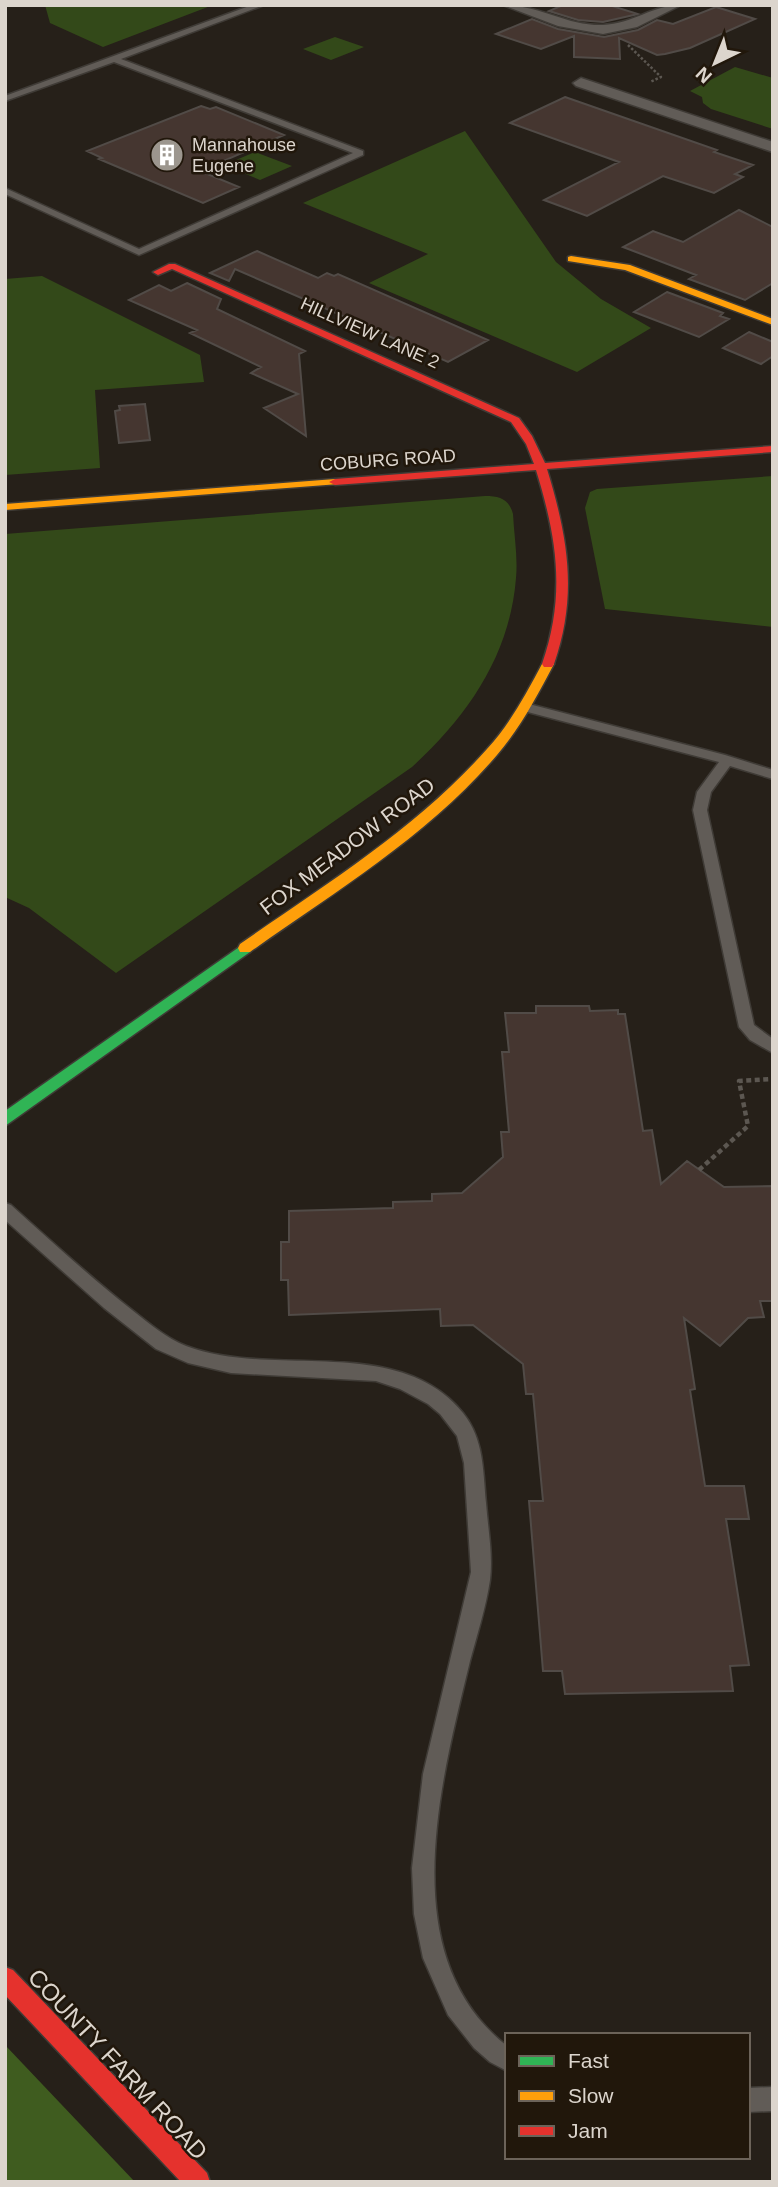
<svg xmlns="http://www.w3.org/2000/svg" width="778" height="2187" font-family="Arial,sans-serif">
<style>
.green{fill:#334919}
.forest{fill:#3f5c1f}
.building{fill:#453630;stroke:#514b47;stroke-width:2}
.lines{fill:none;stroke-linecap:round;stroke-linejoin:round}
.lane-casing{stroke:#3f3b36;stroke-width:3}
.street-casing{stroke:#3f3b36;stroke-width:3}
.fast-casing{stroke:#3f3b36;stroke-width:3}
.slow-casing{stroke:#3f3b36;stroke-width:3}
.jam-casing{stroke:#3f3b36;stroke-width:3}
.path-far1{stroke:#5c5751;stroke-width:2.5;stroke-dasharray:2.5 2;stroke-linecap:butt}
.path{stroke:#5c5751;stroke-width:4.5;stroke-dasharray:5 3.5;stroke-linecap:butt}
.lane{fill:#615c57;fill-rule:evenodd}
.street{fill:#615c57;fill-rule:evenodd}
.fast{fill:#30b455;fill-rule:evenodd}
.slow{fill:#ff9f0a;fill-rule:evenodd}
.jam{fill:#e5322d;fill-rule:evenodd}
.labels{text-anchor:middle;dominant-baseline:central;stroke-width:5;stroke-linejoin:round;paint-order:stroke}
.far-poi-label{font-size:18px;fill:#dcd5cd;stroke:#21170b;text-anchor:start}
.far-street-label{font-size:18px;fill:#dcd5cd;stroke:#21170b}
.street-label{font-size:21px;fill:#dcd5cd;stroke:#21170b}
.near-street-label{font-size:24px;fill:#dcd5cd;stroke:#21170b}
</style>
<rect width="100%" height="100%" fill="#262019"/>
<path class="green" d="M45,5H213L103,47L50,23Z
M335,37L364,47L331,60L303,49Z
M735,67L773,78V129L711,109L703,103L702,97L690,91Z
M465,131L556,262L601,299L651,328L577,372L369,283L428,254L303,203Z
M255,152L292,166L260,180L224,165Z
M42,276L200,355L204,382L95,390L100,468L5,475V279Z
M773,476V627L605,609L585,508L590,492L597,489Z
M485,496C500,496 509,499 513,514C514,535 518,557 516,578C510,655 468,716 412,767L116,973L29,908L5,897V534Z"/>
<path class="forest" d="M5,2045L135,2182H5Z"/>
<path class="building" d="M563,5H609L638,14L603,22L578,20L549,11Z
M716,7L755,19L690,48L665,54L657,55L619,38L620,59L574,57V36L541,49L496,34L532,19L558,29L604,37L638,30L657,20L673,24Z
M565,97L717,150L714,152L753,165L735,174L743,177L714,193L663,176L587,216L544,200L619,162L510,123Z
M201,106L210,109L216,107L284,135L200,171L239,187L203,203L99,159L102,158L87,151Z
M739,210L773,227V283L745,300L689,279L696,275L623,247L653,231L683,242Z
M257,251L318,278L327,273L334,276L338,274L488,340L448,362L235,269L229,281L210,273Z
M187,283L221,299L217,309L305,351L299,354L306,436L264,408L298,394L251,373L261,367L190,333L197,330L129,300L159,285L171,291Z
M667,292L723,313L720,316L729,319L699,337L634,312Z
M749,332L773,342V356L761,364L723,348Z
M145,404L150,440L119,443L115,411L120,410L119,406Z
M536,1006H589L590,1011L618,1010V1014H625L643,1131L652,1130L661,1184L687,1161L724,1187L773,1186V1301H760L764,1317L748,1318L720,1346L684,1318L695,1389L690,1390L705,1486H744L749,1519H726L749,1665L730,1666L733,1691L565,1694L562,1671H543L529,1501H543L533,1394H526L523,1364L473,1325L441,1326L440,1309L289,1315L288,1280H281V1242H289V1211L393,1208V1202L432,1201V1194L462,1193L503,1157L501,1132H509L502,1052H509L505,1013H536Z"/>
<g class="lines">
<defs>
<path id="lane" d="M252,5H264L121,59L363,151V155L139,255L5,194V188L139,249L353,153L114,62L5,101V96Z
M525,703L725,755L773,770V779L730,766L711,792L707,810L754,1025L773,1039V1053L750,1040L739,1027L693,810L697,792L719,762L520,710L519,707Z
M5,1203L11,1205C51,1241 90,1277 132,1310C150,1324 166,1338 186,1346C271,1379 399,1333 463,1413C484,1439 483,1471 486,1503C488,1529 493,1555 490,1580C486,1607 477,1635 470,1661C441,1781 392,1956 507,2046V2071L490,2062L474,2048L448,2015L423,1958L414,1914L412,1868L423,1774L471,1572L464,1463L457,1436L440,1414L428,1404L400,1389L376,1381L231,1373L188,1363L156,1349L104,1308L5,1220Z
M773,2087V2111L748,2112V2088Z"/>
<path id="street" d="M503,5C540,5 567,26 603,25C632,24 653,5 681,5L637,27L603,34L558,26Z
M581,78L773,142V152L576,86L573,83Z"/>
<path id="fast" d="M245,943L250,944L252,948L250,952L5,1126V1111Z"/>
<path id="slow" d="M571,256L630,265L773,319V325L625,270L568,261V257Z
M335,479L341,482L339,484L5,510V504Z
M548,660L554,664C537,696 521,727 497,755C429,835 336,891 250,952H240L238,948L240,944C326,884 417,828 487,749C510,724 526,694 542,664Z"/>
<path id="jam" d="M169,264H175L519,418L532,436L545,463L773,446V452L547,469C568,538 578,595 554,664L552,667H544L542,664C566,595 557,538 536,470L335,485L329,482L335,479L534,464L526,444L511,422L172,269L158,275L153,272Z
M5,1967L13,1970L207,2173L210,2182H181L5,1995Z"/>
</defs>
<use href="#lane" class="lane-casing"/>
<use href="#street" class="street-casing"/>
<use href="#fast" class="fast-casing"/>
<use href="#slow" class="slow-casing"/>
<use href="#jam" class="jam-casing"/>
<path class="path-far1" d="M628,45L661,77L650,82"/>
<path class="path" d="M699,1170L748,1126L739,1081L773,1079"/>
<use href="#lane" class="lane"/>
<use href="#street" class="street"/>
<use href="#fast" class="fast"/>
<use href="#slow" class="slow"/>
<use href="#jam" class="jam"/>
</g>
<defs>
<symbol id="building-disc" viewBox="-11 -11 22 22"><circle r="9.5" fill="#9c968e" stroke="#21170b"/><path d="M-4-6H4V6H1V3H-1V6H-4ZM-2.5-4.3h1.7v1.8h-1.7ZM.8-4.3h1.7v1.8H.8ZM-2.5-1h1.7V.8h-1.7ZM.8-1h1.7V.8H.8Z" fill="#fff"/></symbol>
</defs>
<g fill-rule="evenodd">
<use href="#building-disc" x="148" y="136" width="38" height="38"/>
</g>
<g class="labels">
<g class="far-poi-label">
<text x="192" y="145">Mannahouse<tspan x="192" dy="21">Eugene</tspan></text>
</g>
<g class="far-street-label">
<text transform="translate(370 333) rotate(24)">HILLVIEW LANE 2</text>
<text transform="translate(388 460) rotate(-4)">COBURG ROAD</text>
</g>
<g class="street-label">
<text transform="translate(347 846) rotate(-37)">FOX MEADOW ROAD</text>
</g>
<g class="near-street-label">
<text transform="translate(118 2064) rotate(47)">COUNTY FARM ROAD</text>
</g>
</g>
<rect width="778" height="2187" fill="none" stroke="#dcd5cd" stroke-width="14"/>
<rect x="505" y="2033" width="245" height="126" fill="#21170b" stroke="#6c6359" stroke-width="2"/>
<rect x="519" y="2056" width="35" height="10" fill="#30b455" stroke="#6c6359" stroke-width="2"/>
<text x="568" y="2068" font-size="21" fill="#dcd5cd">Fast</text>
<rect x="519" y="2091" width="35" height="10" fill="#ff9f0a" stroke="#6c6359" stroke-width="2"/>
<text x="568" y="2103" font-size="21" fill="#dcd5cd">Slow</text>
<rect x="519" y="2126" width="35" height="10" fill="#e5322d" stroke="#6c6359" stroke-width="2"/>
<text x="568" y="2138" font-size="21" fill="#dcd5cd">Jam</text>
<g transform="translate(715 63) rotate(223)" stroke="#21170b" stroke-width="5" paint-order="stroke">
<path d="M0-5L12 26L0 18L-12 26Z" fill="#dcd5cd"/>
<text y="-10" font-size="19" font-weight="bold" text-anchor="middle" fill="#dcd5cd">N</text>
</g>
</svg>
